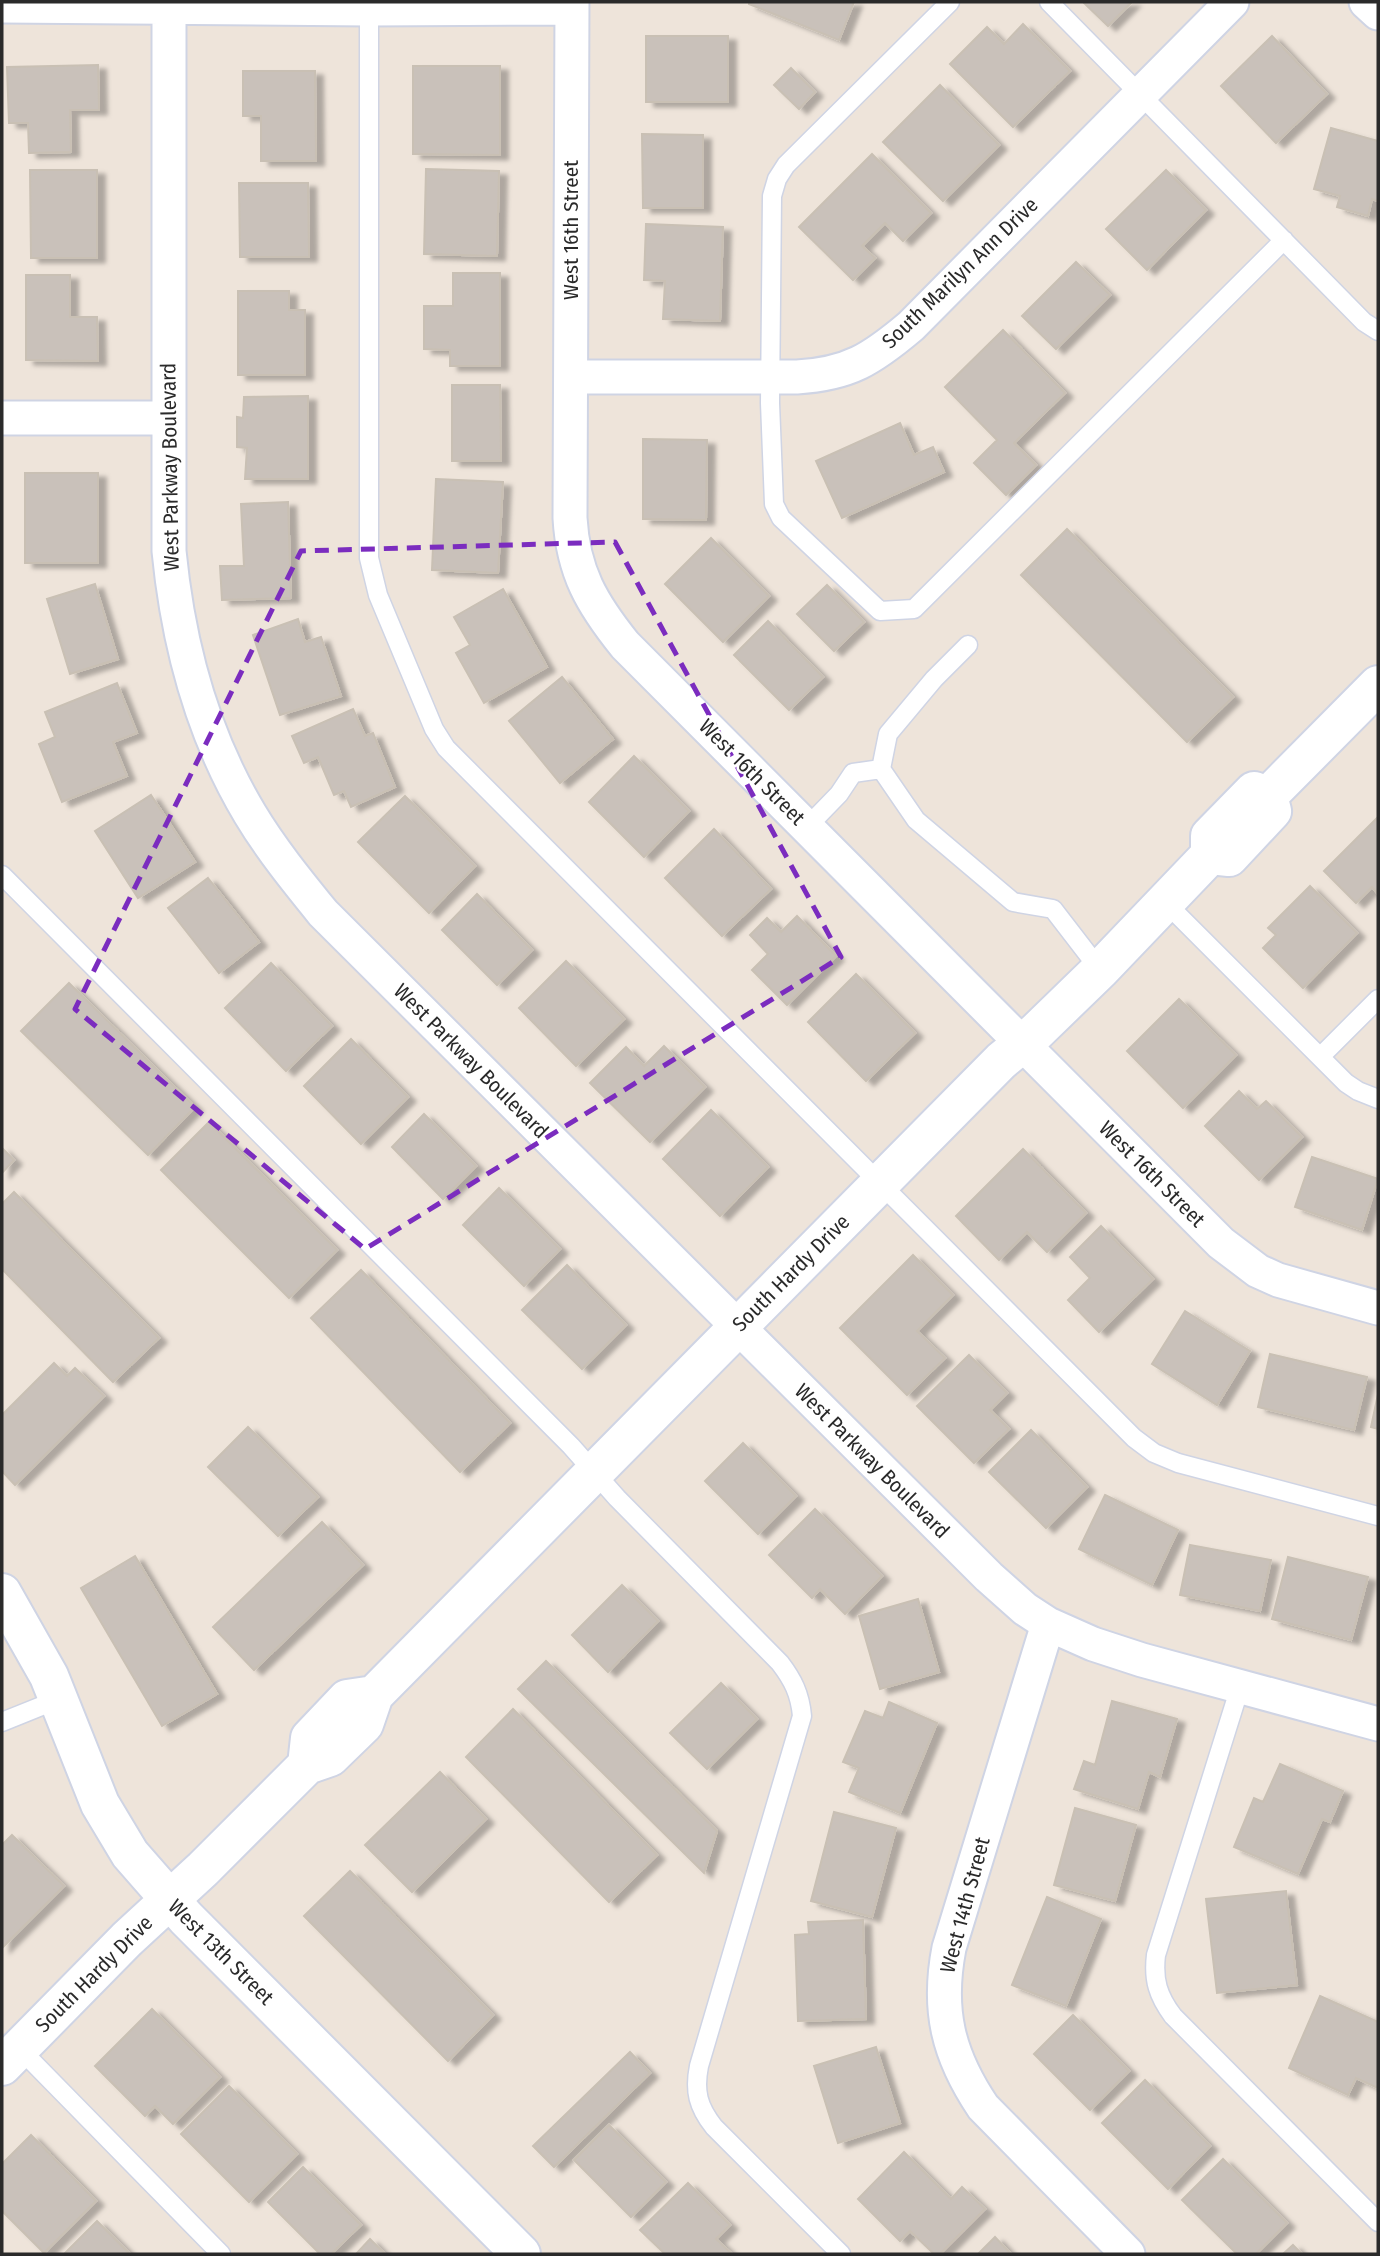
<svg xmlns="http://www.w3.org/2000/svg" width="1380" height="2256" font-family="'Fira Sans Condensed',sans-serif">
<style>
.building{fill:#c9c1ba;stroke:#c9c0b4;stroke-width:2;filter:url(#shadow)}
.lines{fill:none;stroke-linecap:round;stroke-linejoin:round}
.service-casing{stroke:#cfd4e4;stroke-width:21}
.minor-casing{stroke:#cfd4e4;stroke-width:37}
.tertiary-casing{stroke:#cfd4e4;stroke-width:42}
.service{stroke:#fff;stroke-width:18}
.minor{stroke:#fff;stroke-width:33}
.tertiary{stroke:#fff;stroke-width:38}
.marked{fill:none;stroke:#7b2cbf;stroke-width:5;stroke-dasharray:14 9;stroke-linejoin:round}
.labels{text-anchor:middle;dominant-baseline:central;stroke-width:5;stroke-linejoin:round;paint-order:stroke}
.street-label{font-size:21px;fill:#2a2a2a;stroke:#fff}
</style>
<defs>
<filter id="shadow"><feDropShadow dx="8" dy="4.5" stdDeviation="2" flood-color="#0004"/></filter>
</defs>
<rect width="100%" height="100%" fill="#eee4da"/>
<path class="building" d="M749,2H854L839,40L749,4Z
M1083,2H1132L1108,26Z
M1023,24L1070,71L1013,127L950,64L987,27L1004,44Z
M646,36H728V102H646Z
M1272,36L1327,94L1276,143L1221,86Z
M98,65L99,110H70L71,152L29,153L28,123H9L7,67Z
M413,66H500V155L413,154Z
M791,68L815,92L799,109L774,85Z
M243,71H315L316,161H261V116H243Z
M940,85L999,145L943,201L883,142Z
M1331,128L1378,141V201L1372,199L1368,216L1337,207L1340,196L1314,189Z
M642,134L703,135V208H643Z
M872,154L931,213L903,241L885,223L862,246L875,258L853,280L799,227Z
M426,169L499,171L497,256L424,254Z
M30,170H97V258H31Z
M1166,170L1206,210L1147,270L1106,229Z
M239,183H308L309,257H240Z
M646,224L723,227L720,321L663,319L665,281L644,280Z
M1076,262L1110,295L1056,349L1022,316Z
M453,273H500V366H450V350L424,349V306H453Z
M26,275H70V317H97L98,361L26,360Z
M238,291H289V310H305V375H238Z
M1003,330L1065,393L1014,443L1036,465L1006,495L974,463L997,440L945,387Z
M452,385H500L501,461H452Z
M308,396V479H245L247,448L237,447V417L243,418L244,397Z
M900,423L914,455L933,447L944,472L842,518L816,461Z
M643,439L707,440L706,520L643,519Z
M25,473H98V563H25Z
M436,479L503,482L498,573L432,570Z
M288,502L291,598L222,600L220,566H244L241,504Z
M1067,529L1233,697L1187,742L1021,575Z
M711,538L769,596L723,642L665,584Z
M95,584L118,659L70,674L47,599Z
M827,585L864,622L834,651L797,614Z
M503,589L547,667L484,703L456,653L470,645L454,617Z
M298,619L305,642L321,637L341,696L280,715L253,635Z
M768,621L823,677L789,710L734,655Z
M562,677L613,739L560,783L509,721Z
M117,683L137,733L113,742L127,776L62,802L39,744L55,737L45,712Z
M353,709L365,736L373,733L395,787L351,807L344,791L334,795L318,757L304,763L292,736Z
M634,756L689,811L644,857L589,802Z
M151,795L195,862L138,898L95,831Z
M405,796L475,866L429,913L358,842Z
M1378,817V894L1372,887L1356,903L1324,871Z
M714,829L771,889L722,936L665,878Z
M208,878L259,942L219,973L168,908Z
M1310,886L1357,933L1303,988L1263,948L1276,935L1268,928Z
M477,894L532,950L497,985L442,930Z
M797,916L836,956L787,1005L752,970L768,954L750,935L767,918L781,932Z
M566,961L624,1019L576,1066L519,1008Z
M271,963L332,1026L286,1071L225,1008Z
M856,974L915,1033L866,1081L808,1022Z
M69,983L195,1107L148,1155L21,1031Z
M1179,999L1236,1055L1183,1108L1127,1051Z
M351,1039L408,1097L361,1144L304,1086Z
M664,1046L705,1087L650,1142L590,1083L626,1047L644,1066Z
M1239,1091L1257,1109L1266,1101L1302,1137L1259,1180L1205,1126Z
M711,1110L768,1167L720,1216L663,1159Z
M424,1114L476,1166L443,1199L392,1147Z
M209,1122L337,1250L289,1298L161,1170Z
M2,1148L14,1160L2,1173Z
M1023,1149L1086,1213L1047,1252L1027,1232L999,1260L956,1216Z
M1312,1157L1378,1179L1362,1230L1295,1207Z
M499,1188L560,1249L524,1286L463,1225Z
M14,1192L159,1338L113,1382L2,1269V1204Z
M1101,1226L1153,1279L1099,1332L1068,1300L1090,1278L1070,1257Z
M913,1255L953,1295L917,1331L945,1358L907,1395L840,1328Z
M567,1265L626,1325L582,1369L522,1310Z
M361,1270L510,1423L460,1472L311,1318Z
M1185,1311L1250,1351L1217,1405L1152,1364Z
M1270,1354L1367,1377L1354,1430L1258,1407Z
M969,1355L1007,1393L990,1410L1009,1429L974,1463L917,1406Z
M54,1363L67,1376L75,1368L104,1396L15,1485L2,1471V1415Z
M1378,1394V1429L1371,1427Z
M248,1427L318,1497L278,1536L208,1467Z
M1031,1430L1087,1487L1046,1528L989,1472Z
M743,1443L796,1496L758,1534L705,1481Z
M1105,1495L1178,1530L1152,1585L1079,1549Z
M815,1509L882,1576L845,1614L820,1589L812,1598L769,1555Z
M322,1522L363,1565L254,1670L213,1627Z
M1190,1545L1271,1560L1260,1611L1180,1595Z
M135,1556L217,1694L162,1726L81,1588Z
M1288,1557L1368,1577L1351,1640L1272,1619Z
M622,1585L658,1621L608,1672L572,1635Z
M918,1599L939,1672L880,1689L859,1616Z
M546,1661L717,1831L704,1873L518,1689Z
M721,1683L757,1719L707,1769L670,1733Z
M1112,1701L1177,1719L1160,1777L1149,1772L1138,1809L1074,1789L1084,1761L1095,1765Z
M889,1702L937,1723L900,1813L849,1792L859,1768L843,1762L865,1711L883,1718Z
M513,1709L657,1855L609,1902L466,1757Z
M1280,1764L1343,1791L1330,1822L1322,1819L1298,1874L1234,1847L1254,1798L1263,1802Z
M440,1772L486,1819L412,1892L365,1845Z
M1075,1808L1136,1825L1115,1901L1054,1885Z
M834,1812L896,1828L872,1917L811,1901Z
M12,1835L64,1886L2,1948V1845Z
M350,1871L493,2015L448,2061L304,1916Z
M1286,1891L1297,1985L1217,1993L1206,1899Z
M1047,1897L1101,1919L1066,2006L1012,1985Z
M863,1920L866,2019L798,2021L795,1935L809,1934L808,1922Z
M1320,1996L1378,2022V2088L1356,2078L1348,2095L1289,2068Z
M152,2009L220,2077L173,2124L155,2106L145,2116L95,2066Z
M1073,2015L1129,2071L1090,2110L1034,2054Z
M876,2047L900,2123L838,2143L814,2066Z
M630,2052L650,2073L554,2167L533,2146Z
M1145,2080L1210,2146L1168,2189L1102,2123Z
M229,2086L297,2154L249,2202L181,2134Z
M609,2125L666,2182L631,2217L574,2160Z
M31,2135L96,2201L44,2253L2,2211V2164Z
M904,2152L951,2199L962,2187L985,2209L940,2254H934L910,2231L900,2241L858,2199Z
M1223,2159L1287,2223L1256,2254H1237L1182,2200Z
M303,2167L361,2225L331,2254H320L268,2202Z
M688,2183L730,2225L716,2239L732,2254H665L640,2230Z
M97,2221L130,2254H64Z
M995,2237L1011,2254H978Z
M370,2239L385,2254H356Z
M1293,2245L1302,2254H1283Z"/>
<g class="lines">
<defs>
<path id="service" d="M369,2V558L378,595L434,729L446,748L1134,1438L1154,1453L1178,1463L1378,1516
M950,2L786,165L777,179L772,196L770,403L774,504L781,518L880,611L914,609L1284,240
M1049,2L1364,322L1378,331
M968,645L934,679L888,734L881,769L916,820L1013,902L1053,909L1100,970
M807,827L839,794L853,773L881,769
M2,875L571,1446L617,1498L780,1663C793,1680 800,1694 802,1716L699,2066C694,2091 698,2107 714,2127L841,2254
M1164,901L1346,1083L1358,1091L1378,1099
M1320,1057L1378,999
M1240,1687L1156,1955C1153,1980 1158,1996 1173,2016L1378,2222
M2,1722L59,1699
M19,2048L221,2254"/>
<path id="minor" d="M572,2L570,518C573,572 592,604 625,645L1221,1243L1258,1271L1278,1280L1378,1308
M1366,2L1378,13
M2,6L369,9L572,8
M169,8V551C178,643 202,734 250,814C271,849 297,881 323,913L989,1577L1025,1609L1048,1624L1093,1644L1142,1660L1378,1724
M571,377H797C849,374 872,359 911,326L1232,2
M2,418H169
M1048,1624L949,1948C937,2010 948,2055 983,2107L1128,2254"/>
<path id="tertiary" d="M1268,796L1378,685
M1210,855L1229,857L1272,811L1268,796
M2,1593L49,1676L100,1804L130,1854L186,1918L521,2254
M307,1765L310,1738L347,1699L374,1695
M2,2066L127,1939L203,1869L307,1765L330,1757L364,1724L374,1695L1001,1061L1035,1033L1100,970L1210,855V836L1254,791L1268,796"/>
</defs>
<use href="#service" class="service-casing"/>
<use href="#minor" class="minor-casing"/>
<use href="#tertiary" class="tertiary-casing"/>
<use href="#service" class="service"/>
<use href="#minor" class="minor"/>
<use href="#tertiary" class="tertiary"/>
</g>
<path class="marked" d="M615,542L841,957L365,1249L75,1009L301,551Z"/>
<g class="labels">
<g class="street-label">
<text transform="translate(571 230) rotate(-90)">West 16th Street</text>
<text transform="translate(960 273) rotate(-44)">South Marilyn Ann Drive</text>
<text transform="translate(170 467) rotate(-91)">West Parkway Boulevard</text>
<text transform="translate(752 772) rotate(45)">West 16th Street</text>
<text transform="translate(471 1061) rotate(45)">West Parkway Boulevard</text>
<text transform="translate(1152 1174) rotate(45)">West 16th Street</text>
<text transform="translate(791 1273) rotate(-45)">South Hardy Drive</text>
<text transform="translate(872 1461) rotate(45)">West Parkway Boulevard</text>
<text transform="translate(965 1905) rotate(-75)">West 14th Street</text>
<text transform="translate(221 1952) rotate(45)">West 13th Street</text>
<text transform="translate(94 1974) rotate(-45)">South Hardy Drive</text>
</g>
</g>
<rect width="1380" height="2256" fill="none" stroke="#2a2a2a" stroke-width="7"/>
</svg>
